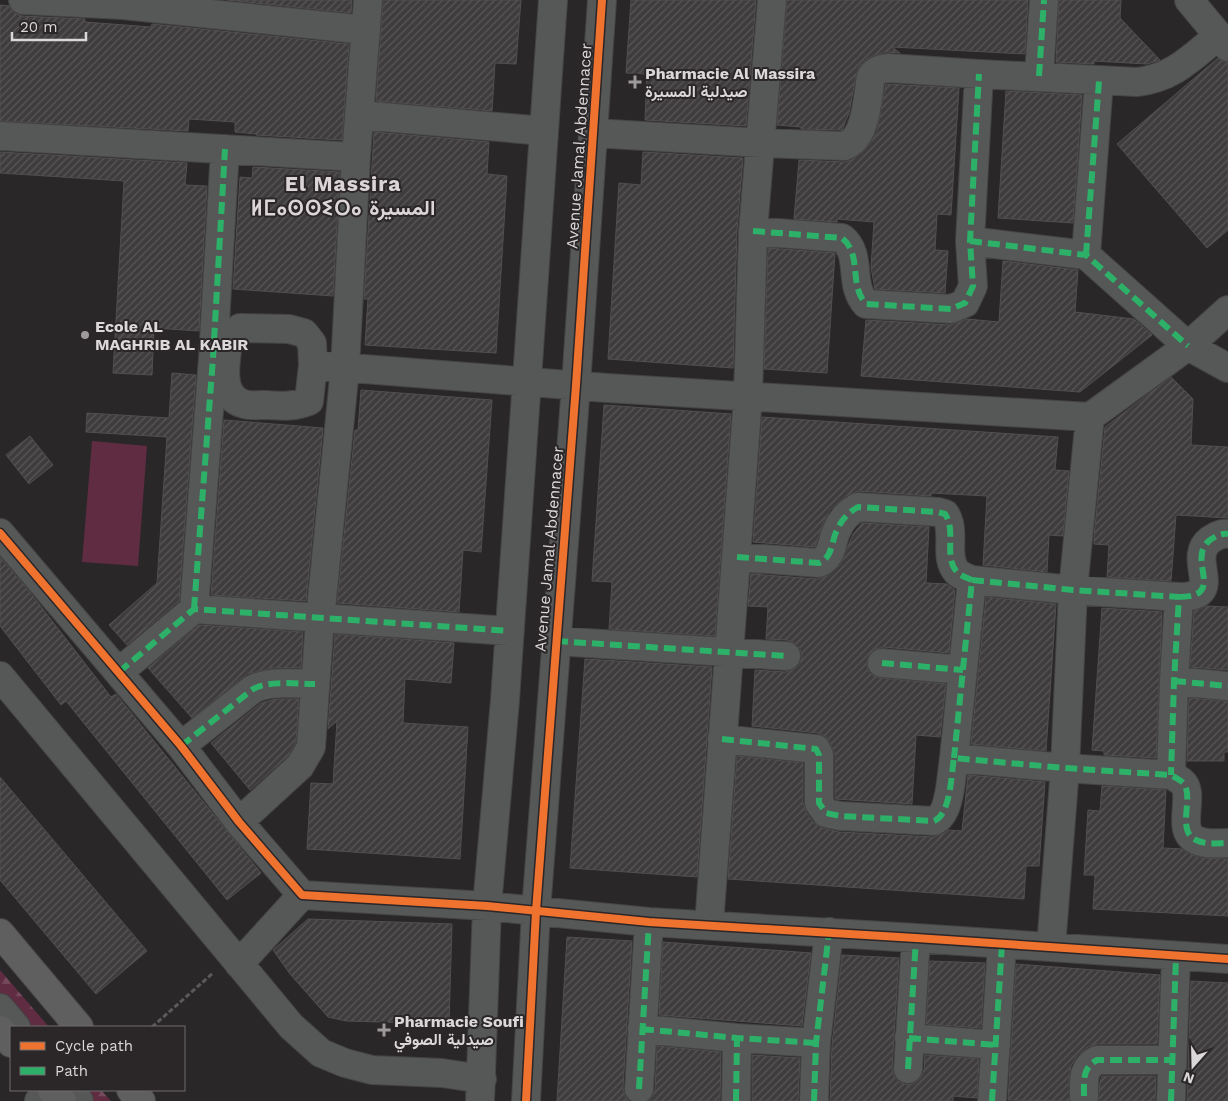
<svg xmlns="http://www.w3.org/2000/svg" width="1228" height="1101" font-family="'Work Sans',Vazirmatn,'Noto Sans Tifinagh',sans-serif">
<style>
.green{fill:#5f2c42}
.forest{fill:url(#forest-firs)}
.building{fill:url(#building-hatch);stroke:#524f50}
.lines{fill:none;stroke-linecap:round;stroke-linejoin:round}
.minor-casing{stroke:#454444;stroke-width:30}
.major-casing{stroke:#454444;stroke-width:30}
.path{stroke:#5a5a5b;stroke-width:3;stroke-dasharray:5 2.5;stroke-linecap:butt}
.minor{stroke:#565757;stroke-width:28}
.major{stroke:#605f60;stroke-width:28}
.quiet{stroke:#2db169;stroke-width:6;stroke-dasharray:12 6;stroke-linecap:butt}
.cycleway-casing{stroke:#2b2628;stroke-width:11}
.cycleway{stroke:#ef722f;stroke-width:8}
.poi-dot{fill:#9d9a9b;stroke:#2b2628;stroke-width:2}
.labels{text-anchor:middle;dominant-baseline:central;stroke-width:4;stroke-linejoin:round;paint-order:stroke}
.poi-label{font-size:16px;font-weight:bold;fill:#dbd8d9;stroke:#2b2628;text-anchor:start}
.street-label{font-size:16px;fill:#dbd8d9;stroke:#2b2628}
.district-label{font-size:21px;font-weight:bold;letter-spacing:1px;fill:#dbd5d7;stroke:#2b2628}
</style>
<defs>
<pattern id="forest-firs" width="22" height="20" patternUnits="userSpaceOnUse" patternTransform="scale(1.25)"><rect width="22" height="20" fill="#5f2c42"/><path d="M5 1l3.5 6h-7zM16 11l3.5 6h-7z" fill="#754a5d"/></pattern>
<pattern id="building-hatch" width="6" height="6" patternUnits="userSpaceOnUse" patternTransform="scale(1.25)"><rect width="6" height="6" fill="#3e3c3d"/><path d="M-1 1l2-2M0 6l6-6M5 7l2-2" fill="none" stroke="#595758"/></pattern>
</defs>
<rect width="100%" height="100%" fill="#2a2728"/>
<path class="green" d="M92,441L147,446L138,566L82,562Z"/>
<path class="forest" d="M0,970L49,1027H21L0,1002Z
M74,1090H101L111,1101H84Z"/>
<path class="building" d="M227,0H352L351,13Z
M383,0H521L516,64L495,63L492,111L376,101Z
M631,0H756L746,126L645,120L647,74L626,73Z
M787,0H1028L1025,54L892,47L900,53L886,52L875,55L867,59L859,67L856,75L849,113L842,130L801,129V127L777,125Z
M1059,0H1121L1120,18L1160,60L1147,64L1094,61V64L1056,62Z
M0,5L9,6L14,13L22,16L85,19V22L151,27L152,24L349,44L342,140L256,135V134L235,132V122L189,119L188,131L0,121Z
M1218,58L1222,61L1228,62V230L1207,248L1117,144Z
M886,84L959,88L951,215L937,214L935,250L948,251L945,293L875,289L871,267L874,222L837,219V222L794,219L799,160L844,162L851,160L863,152L871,142L877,131Z
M1006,91L1082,95L1073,223L998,218Z
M374,132L489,142L487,174L507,176L496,353L365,345L368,299H364Z
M0,152L187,163L185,185L207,186L199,331L154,328L152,375L113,373L124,181L0,173Z
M643,152L743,158L737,230L733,368L608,359L619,183L641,185Z
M253,167L340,172L333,296L233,289L240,177L252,178Z
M768,248L835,253L827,373L764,369Z
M1003,261L1078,270L1075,312L1134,319L1152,335L1080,392L861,376L866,320L950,325L967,319L999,322Z
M172,373L196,375L179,601L127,645L109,625L157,583L167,437L86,432L87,413L169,418Z
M1171,377L1193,399L1191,445L1228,447V518L1176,515L1171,581L1107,577L1109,545L1094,544V537L1105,427Z
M361,390L492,400L481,552L463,550L459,612L337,603L355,430H358Z
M604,405L731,414L715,636L609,629L612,582L592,581Z
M762,417L1058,437L1055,470L1069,471L1063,536L1049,535L1047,572L983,565L987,496L931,493V496L858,491L846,496L830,510L823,523L815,547L753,542Z
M224,420L323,428L306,601L211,595Z
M30,436L53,465L29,484L6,455Z
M862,523L929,527L926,583L947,584L955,590L949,653L883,647L876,649L870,654L867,661L868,670L873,676L880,678L946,684L940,737L916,735L912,804L835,799V755L830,742L825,736L818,733L752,726L755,670L785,672L792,670L799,665L802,657L800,649L794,643L787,640L766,639L768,607L748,606L751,574L818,579L827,576L840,565L853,534Z
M0,557L29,591L111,697L116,694L261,873L227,900L66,701L61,705L0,626Z
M986,597L1056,604L1046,751L971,744Z
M1206,606L1228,607V670L1190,667L1194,611Z
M1102,608L1162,612L1156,758L1104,755V751L1092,750Z
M199,625L303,632L301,668H273L247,674L192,718L148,668Z
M335,634L454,643L451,683L405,679L403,723L468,727L460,859L307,849L311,783L333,784L337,721L328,729Z
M585,659L712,667L697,877L570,868Z
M1189,698L1228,701V752H1224V761H1187Z
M276,699H299L296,742L288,756L250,790L211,743L261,703Z
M737,756L803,763V803L806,812L813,822L822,828L839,832L933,837L943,834L948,830L962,831L968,775L1045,782L1039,866H1026L1024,899L728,879Z
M0,777L147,951L96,994L0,880Z
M1102,786L1166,790L1163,848L1182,849L1190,854L1202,858L1228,859V916L1093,909L1095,875H1084L1088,810L1100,811Z
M308,919L452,924L449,1024L346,1021L328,1017L290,974L273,950Z
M567,937L632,941L623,1088L625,1096L629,1101H557Z
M663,942L811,953L802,1026L659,1015Z
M842,955L899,958L892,1068L894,1076L899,1082L908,1085L915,1083L921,1078L924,1070L925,1055L979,1059L977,1098L953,1096V1101H830L832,1044Z
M930,961L985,963L981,1028L926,1024Z
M1016,964L1160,975L1157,1044H1097L1088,1047L1077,1056L1071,1066L1069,1079L1070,1101L1008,1100Z
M1191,981L1228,983V1101H1187Z
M657,1046L721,1052L720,1101H648L652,1097L655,1090Z
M752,1055L800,1058L798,1101H752Z
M1102,1076H1156L1155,1101H1098L1100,1082Z"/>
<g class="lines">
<defs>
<path id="minor" d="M23,0L123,5L366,30
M1189,0L1228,47
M1039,76L1044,0
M359,115L544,131
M593,133L762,143L844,146C867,139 867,98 871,77C876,70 880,69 888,68L979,74L1137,82C1173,78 1191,58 1218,36
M0,136L356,157
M753,231L842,238C863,255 848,284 866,304L951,309L965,303L973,286L970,241L979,74
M970,241L1086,255L1188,346L1228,368
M1086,255L1099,81
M240,328L289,329L304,333L312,343L313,365L309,401C294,407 283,406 267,405C260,405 250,406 244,404C217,397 226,358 229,338Z
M313,365L607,388L1090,417L1188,346L1228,310
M0,533L181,746L239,822L302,895L487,906L649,922L916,938L1228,959
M737,557L819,563C833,557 831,542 837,530C841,520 849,512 858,507L938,512L945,514C957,531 943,557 957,572C961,576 967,578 972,580L954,758
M972,580L1073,590L1179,597L1174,681L1171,775
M1179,597C1228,597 1185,559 1210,540C1216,536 1221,533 1228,534
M194,609L213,358L225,149
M556,641L786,656
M882,663L963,670
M119,672L194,609L509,631
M0,676L291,1026L321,1053L345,1063L372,1070L442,1073L482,1079
M1174,681L1228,686
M722,739L816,749L819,755V803L826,813L840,816L934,821C951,814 951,775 954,758L1065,768L1171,775C1176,778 1181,780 1184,784C1194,798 1176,831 1196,840C1206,845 1218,843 1228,843
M181,746L253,689C271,680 294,684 315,684
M239,822L300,766L311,747L320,619L345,368L356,157L368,0
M709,925L748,396L753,231L772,0
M1051,947L1065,768L1073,590L1090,417
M239,964L302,895
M0,1008L16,1027
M642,1029L737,1038L816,1043
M909,1038L996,1045
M908,1069L916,938
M639,1089L649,922
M69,1090L79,1101
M1084,1096C1084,1081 1082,1068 1097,1060H1172
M39,1101L54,1092
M480,1101L487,906L505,700L553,0
M526,1101L536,911L576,385L602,0
M736,1101L737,1038
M814,1101L816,1043L829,932
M992,1101L1002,944
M1171,1101L1176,956"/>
<path id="major" d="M0,933L79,1027
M0,1030L11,1043
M52,1090L62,1101
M131,1090L141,1101"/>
</defs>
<use href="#minor" class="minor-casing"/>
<use href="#major" class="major-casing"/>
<path class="path" d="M152,1027L213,973"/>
<use href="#minor" class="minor"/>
<use href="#major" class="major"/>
<path class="quiet" d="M1039,76L1044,0
M753,231L842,238C863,255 848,284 866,304L951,309L965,303L973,286L970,241L979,74
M970,241L1086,255L1188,346
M1086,255L1099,81
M737,557L819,563C833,557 831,542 837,530C841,520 849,512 858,507L938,512L945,514C957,531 943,557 957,572C961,576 967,578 972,580L954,758
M972,580L1073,590L1179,597L1174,681L1171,775
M1179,597C1228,597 1185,559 1210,540C1216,536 1221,533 1228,534
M194,609L213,358L225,149
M556,641L786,656
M882,663L963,670
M119,672L194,609L509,631
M1174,681L1228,686
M722,739L816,749L819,755V803L826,813L840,816L934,821C951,814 951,775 954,758L1065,768L1171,775C1176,778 1181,780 1184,784C1194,798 1176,831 1196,840C1206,845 1218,843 1228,843
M181,746L253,689C271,680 294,684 315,684
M642,1029L737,1038L816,1043
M909,1038L996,1045
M908,1069L916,938
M639,1089L649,922
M1084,1096C1084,1081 1082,1068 1097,1060H1172
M736,1101L737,1038
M814,1101L816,1043L829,932
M992,1101L1002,944
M1171,1101L1176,956"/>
<defs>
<path id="cycleway" d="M0,533L181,746L239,822L302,895L487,906L649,922L916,938L1228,959
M526,1101L536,911L576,385L602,0"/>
</defs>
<use href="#cycleway" class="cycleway-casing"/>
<use href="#cycleway" class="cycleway"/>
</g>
<g class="poi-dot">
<path d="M632.5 74.5h5v5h5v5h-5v5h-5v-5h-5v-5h5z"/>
<circle cx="85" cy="335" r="5"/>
<path d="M381.5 1022.5h5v5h5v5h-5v5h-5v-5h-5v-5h5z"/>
</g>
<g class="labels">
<g class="poi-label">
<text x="645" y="73">Pharmacie Al Massira<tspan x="645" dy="18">صيدلية المسيرة</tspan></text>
<text x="95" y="326">Ecole AL<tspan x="95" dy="18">MAGHRIB AL KABIR</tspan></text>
<text x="394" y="1021">Pharmacie Soufi<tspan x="394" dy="18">صيدلية الصوفي</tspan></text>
</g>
<g class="street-label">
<text transform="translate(579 146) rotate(-86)">Avenue Jamal Abdennacer</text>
<text transform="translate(549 549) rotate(-85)">Avenue Jamal Abdennacer</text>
</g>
<g class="district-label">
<text x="343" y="183">El Massira<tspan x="343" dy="24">ⵍⵎⴰⵙⵙⵉⵔⴰ المسيرة</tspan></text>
</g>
</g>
<rect x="10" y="1026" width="175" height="65" fill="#2b2628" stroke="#716d6f"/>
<rect x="20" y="1042" width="25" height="8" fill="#ef722f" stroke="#716d6f"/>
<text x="55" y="1051" font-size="15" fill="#dbd8d9">Cycle path</text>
<rect x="20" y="1067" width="25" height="8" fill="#2db169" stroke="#716d6f"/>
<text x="55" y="1076" font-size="15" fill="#dbd8d9">Path</text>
<g transform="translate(1193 1066) rotate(200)" stroke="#2b2628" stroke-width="4" paint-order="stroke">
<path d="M0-4L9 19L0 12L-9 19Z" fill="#dbd8d9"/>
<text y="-8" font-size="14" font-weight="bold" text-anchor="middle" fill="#dbd8d9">N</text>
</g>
<path d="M12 32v8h74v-8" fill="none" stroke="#dbd8d9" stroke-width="2.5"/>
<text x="20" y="32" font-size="15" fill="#dbd8d9" stroke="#2b2628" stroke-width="4" paint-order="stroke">20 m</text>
</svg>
